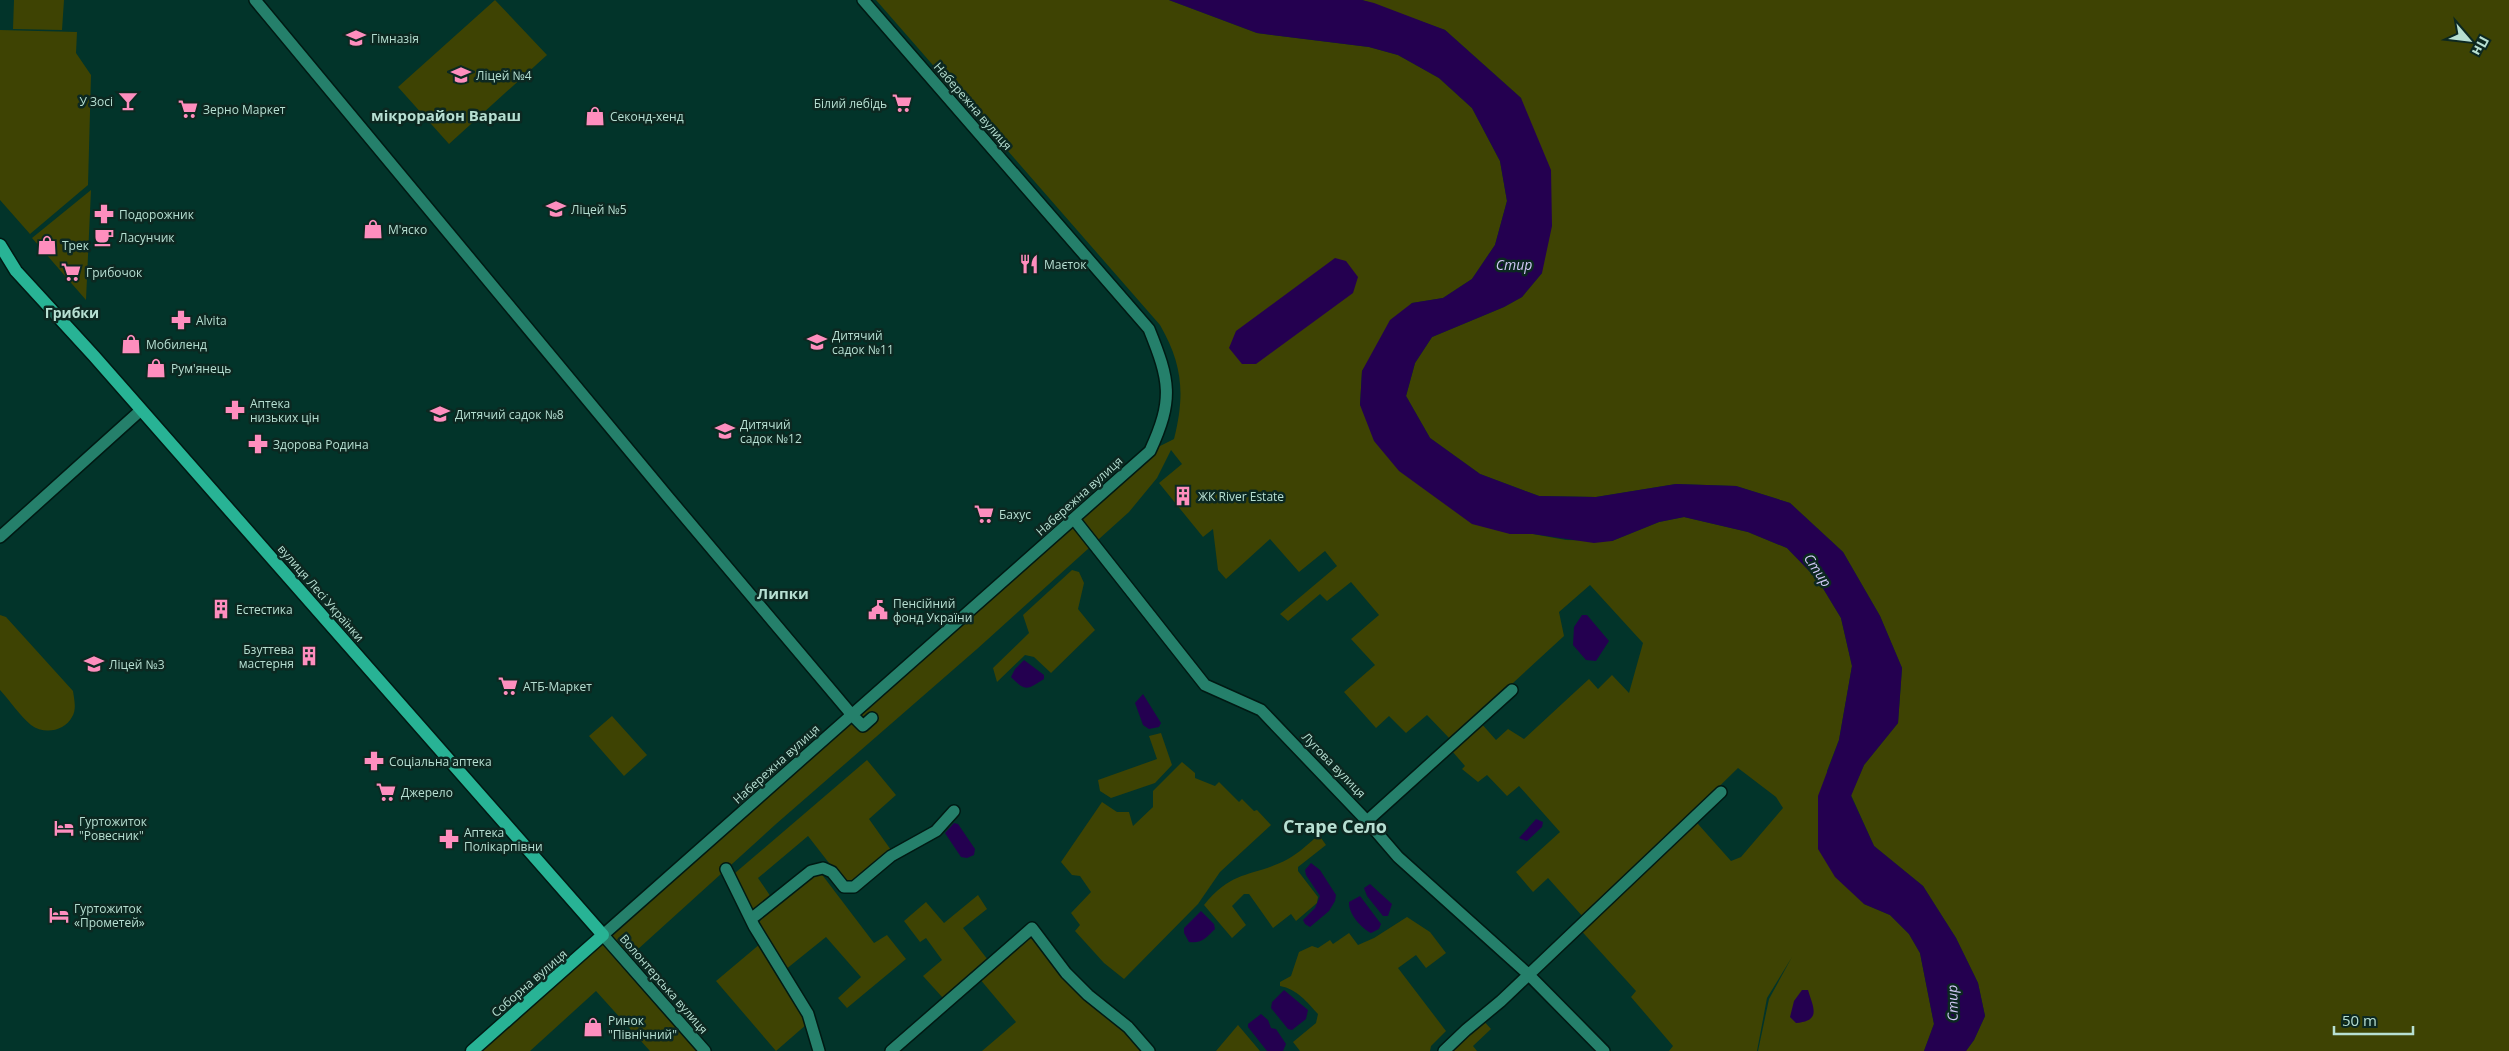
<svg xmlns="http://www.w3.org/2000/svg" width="2509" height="1051" font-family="'Open Sans',sans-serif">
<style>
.green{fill:#3e4303;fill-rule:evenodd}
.water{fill:#240050}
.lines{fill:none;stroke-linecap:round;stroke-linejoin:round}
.minor-casing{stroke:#001913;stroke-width:14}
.major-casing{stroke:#001913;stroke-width:15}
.minor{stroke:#25806b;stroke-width:11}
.major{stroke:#28b395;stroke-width:12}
.labels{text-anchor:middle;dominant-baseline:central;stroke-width:5;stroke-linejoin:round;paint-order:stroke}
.poi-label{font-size:12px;fill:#b7dfd2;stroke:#0c2821;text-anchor:start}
.street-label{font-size:12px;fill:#b7dfd2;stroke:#0c2821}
.water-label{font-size:14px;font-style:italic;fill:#d1c9f6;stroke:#0c2821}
.neighbourhood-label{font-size:14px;font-weight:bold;fill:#b7dfd2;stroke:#0c2821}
.quarter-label{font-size:15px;font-weight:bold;fill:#b7dfd2;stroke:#0c2821}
.district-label{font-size:18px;font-weight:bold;fill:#b7dfd2;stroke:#0c2821}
</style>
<rect width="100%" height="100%" fill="#02342a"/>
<path class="green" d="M14,0H64L62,30L13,29Z
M495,0L547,55L449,144L398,87Z
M876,0H1169L1257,33L1369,47L1398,55L1439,78L1472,108L1500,161L1507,201L1495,245L1472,279L1443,298L1412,303L1362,371L1360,405L1510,534H1533L1566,540L1612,541L1659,522L1684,517L1748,532L1787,548L1818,580L1841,618L1852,666L1839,740L1827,771L1864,904L1890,915L1909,934L1920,953L1934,1024L1924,1051H1758L1769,999L1792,957L1767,998L1757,1051H1669L1673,1046L1631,997L1636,991L1577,926L1584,918L1548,878L1533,892L1516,872L1560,832L1519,786L1507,796L1487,775L1478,782L1462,769L1465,766L1452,751L1480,722L1496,740L1508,729L1524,739L1589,679L1598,689L1612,675L1629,693L1643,643L1590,585L1559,612L1564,636L1451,740L1427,715L1406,733L1389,716L1376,728L1344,692L1375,665L1351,639L1379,615L1351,582L1327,601L1320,594L1288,621L1280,614L1337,566L1325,551L1299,572L1270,539L1226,579L1218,570L1213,529L1203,537L1159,483L1182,464L1171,450L1157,478L1129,512L977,649L776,824L626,960L705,1051H650L596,991L530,1051H472L1150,451L1174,439C1185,395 1183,365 1160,325ZM1738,768L1776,797L1783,808L1741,857L1731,861L1690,815Z
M1362,0H2509V1051H1966L1974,1040L1985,1016L1978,983L1956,938L1923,886L1874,846L1851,795L1864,765L1898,723L1902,668L1880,616L1843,552L1790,503L1736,486L1676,484L1596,497L1539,496L1480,474L1430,438L1406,396L1415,363L1432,337L1504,307L1522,297L1542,273L1521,98L1445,30Z
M0,30L77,32L76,53L91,75L88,185L30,234L0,200Z
M91,190L86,300L32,238Z
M1072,570L1079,572L1084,583L1078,609L1095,630L1051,673L1034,657L1025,655L997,682L993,668L1029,633L1023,615Z
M0,615L6,617L73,691C74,699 77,709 72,717C65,731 44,735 31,725C20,716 10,701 0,690Z
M612,716L647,755L624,776L589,736Z
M1161,733L1172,765L1155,783L1111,798L1100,791L1098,780L1157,759L1149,736Z
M867,760L896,795L869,819L891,850L850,883L843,881L808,836L758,878L773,900L754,911L735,877V873Z
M1182,762L1195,773V778L1215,786L1219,782L1239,802L1242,799L1254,811L1257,810L1271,825L1220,872L1198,904L1124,979L1104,963L1075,931L1080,925L1071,913L1091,892L1080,876L1072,875L1061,862L1102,802L1117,812H1129L1133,826L1153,807V791Z
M1319,835L1326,845L1298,867V871L1318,897L1317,903L1296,921L1291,914L1273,928L1249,894H1244L1232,906L1246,925L1232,938L1204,905C1234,868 1252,878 1288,859C1299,853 1309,843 1319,835Z
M820,872L874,943L887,935L906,959L847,1008L838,998L861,977L826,937L785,970L759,929V923L762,918L810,877Z
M978,895L987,909L963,928L988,960L943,998L923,976L942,960L926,938L920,942L904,921L926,902L944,923Z
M1407,917L1430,932L1446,953L1426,968L1416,955L1398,968L1446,1031L1431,1046L1430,1051H1300L1293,1042L1316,1023L1318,1014C1307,1002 1297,989 1280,986V982L1291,976L1299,952L1312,946L1318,948L1330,940L1333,944L1349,933L1358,945L1374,938Z
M1028,938L1033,939L1125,1030L1143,1051H982L1016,1022L979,978Z
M760,944L807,1020V1024L776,1051L716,981Z
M1482,1019L1491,1029L1473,1046L1477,1051H1447Z
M1238,1025L1260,1051H1216Z"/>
<path class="water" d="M1169,0H1362L1374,3L1445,30L1521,98L1551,170L1552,226L1542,273L1522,297L1504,307L1432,337L1415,363L1406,396L1430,438L1480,474L1539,496L1596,497L1676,484L1736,486L1790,503L1843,552L1880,616L1902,668L1898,723L1864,765L1851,796L1874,846L1923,886L1956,938L1978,983L1985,1016L1974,1040L1966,1051H1924L1934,1024L1920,953L1909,934L1890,915L1864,904L1835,877L1818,849V796L1839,740L1852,666L1841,618L1818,580L1787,548L1748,532L1684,517L1659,522L1612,541L1594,543L1533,534H1510L1472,524L1399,471L1374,441L1360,405L1362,371L1390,320L1412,303L1443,298L1472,279L1495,245L1507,201L1500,161L1472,108L1439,78L1398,55L1369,47L1257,33Z
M1335,258L1346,261L1358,277L1353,293L1256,364H1242L1229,348L1236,331Z
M1582,615H1587L1609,641L1596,661L1586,660L1573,645L1574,627Z
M1024,660L1044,675V679C1026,690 1026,692 1011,677L1015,669Z
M1143,694L1161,723L1159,727L1149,729L1143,725L1135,703Z
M1536,819L1543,822L1542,827L1527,841L1519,838Z
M954,823L958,824L975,849L974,855L967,858L961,857L945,833Z
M1311,863L1320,870L1336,895L1335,901L1329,911L1310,927L1305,924L1303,920L1315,908L1320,896L1306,875L1305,870Z
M1370,884L1392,904L1388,916H1383L1367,896L1364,888Z
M1360,896L1381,924L1379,929L1371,933C1361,928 1348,913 1349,902Z
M1201,911L1214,924L1215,929C1207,937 1202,944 1189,942L1184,933V928Z
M1284,990L1308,1010L1306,1019L1292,1030L1288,1029L1271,1008L1272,1002Z
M1802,990H1808C1813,1007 1822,1021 1796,1023L1790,1017L1794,1001Z
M1261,1014L1268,1020L1271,1028L1276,1029L1286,1044L1283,1051H1267L1248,1027V1024Z"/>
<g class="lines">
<defs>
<path id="minor" d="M255,0L668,497L852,715L863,726L872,718
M1074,519L1205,685L1261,710L1367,821L1398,857L1528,974L1604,1051
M0,537L141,410
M1367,821L1512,690
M726,869L754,926L808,1014L819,1051
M751,919L811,871L823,868L832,872L844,887H854L891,856L936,831L954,811
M705,1051L603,935L1150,451C1174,399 1170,381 1149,329L863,0
M891,1051L1032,928L1066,973L1088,995L1128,1027L1149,1051
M1444,1051L1466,1030L1501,1001L1721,792"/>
<path id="major" d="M0,245L16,271L94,356L603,935L472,1051"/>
</defs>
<use href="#minor" class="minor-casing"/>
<use href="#major" class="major-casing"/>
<use href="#minor" class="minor"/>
<use href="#major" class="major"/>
</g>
<defs>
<symbol id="school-bare" viewBox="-9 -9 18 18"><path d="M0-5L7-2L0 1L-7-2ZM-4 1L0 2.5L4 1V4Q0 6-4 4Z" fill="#fe8ebe" stroke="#0c2821" stroke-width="2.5" paint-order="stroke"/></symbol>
<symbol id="bar-bare" viewBox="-9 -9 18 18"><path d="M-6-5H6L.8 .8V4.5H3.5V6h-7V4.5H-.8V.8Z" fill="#fe8ebe" stroke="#0c2821" stroke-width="2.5" paint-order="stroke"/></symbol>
<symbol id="supermarket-bare" viewBox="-9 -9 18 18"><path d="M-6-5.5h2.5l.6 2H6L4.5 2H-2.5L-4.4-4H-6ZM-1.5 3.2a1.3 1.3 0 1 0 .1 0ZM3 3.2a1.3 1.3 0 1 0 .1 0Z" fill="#fe8ebe" stroke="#0c2821" stroke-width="2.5" paint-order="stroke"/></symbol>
<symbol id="shop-bare" viewBox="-9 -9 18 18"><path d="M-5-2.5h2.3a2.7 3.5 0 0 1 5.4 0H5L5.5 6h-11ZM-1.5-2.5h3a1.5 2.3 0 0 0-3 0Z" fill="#fe8ebe" stroke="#0c2821" stroke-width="2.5" paint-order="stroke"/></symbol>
<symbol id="pharmacy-bare" viewBox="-9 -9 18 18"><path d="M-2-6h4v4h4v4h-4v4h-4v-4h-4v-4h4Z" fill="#fe8ebe" stroke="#0c2821" stroke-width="2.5" paint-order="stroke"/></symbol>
<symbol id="cafe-bare" viewBox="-9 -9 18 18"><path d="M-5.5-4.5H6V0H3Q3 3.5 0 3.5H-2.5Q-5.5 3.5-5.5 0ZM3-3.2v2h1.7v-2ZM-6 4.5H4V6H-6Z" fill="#fe8ebe" stroke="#0c2821" stroke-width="2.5" paint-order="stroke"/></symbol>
<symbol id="restaurant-bare" viewBox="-9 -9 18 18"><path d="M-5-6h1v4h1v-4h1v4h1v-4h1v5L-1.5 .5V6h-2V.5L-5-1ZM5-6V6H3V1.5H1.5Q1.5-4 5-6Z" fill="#fe8ebe" stroke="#0c2821" stroke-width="2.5" paint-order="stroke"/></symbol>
<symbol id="building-bare" viewBox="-9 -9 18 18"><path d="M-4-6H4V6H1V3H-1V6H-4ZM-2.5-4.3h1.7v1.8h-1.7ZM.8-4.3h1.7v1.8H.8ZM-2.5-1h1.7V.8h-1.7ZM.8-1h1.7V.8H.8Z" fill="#fe8ebe" stroke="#0c2821" stroke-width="2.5" paint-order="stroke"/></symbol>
<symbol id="civic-bare" viewBox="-9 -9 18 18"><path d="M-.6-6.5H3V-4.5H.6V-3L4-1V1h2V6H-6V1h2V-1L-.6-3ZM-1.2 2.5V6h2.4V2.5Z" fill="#fe8ebe" stroke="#0c2821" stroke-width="2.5" paint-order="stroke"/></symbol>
<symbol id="hotel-bare" viewBox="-9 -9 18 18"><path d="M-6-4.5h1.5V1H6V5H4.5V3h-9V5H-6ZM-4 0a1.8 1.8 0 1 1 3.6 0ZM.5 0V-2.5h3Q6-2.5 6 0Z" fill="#fe8ebe" stroke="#0c2821" stroke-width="2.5" paint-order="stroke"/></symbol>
</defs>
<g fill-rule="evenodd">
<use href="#school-bare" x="342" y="24" width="28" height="28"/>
<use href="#school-bare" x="447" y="61" width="28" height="28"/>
<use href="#bar-bare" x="114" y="87" width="28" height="28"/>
<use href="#supermarket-bare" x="888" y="89" width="28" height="28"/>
<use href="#supermarket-bare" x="174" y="95" width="28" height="28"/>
<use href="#shop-bare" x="581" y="102" width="28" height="28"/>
<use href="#school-bare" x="542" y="195" width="28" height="28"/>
<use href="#pharmacy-bare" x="90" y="200" width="28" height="28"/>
<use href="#shop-bare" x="359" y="215" width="28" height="28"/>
<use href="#cafe-bare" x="90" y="223" width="28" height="28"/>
<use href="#shop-bare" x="33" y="231" width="28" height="28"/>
<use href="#restaurant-bare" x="1015" y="250" width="28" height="28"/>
<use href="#supermarket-bare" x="57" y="258" width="28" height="28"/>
<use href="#pharmacy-bare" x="167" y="306" width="28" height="28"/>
<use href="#school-bare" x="803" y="328" width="28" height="28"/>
<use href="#shop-bare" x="117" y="330" width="28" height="28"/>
<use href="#shop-bare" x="142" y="354" width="28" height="28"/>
<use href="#pharmacy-bare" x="221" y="396" width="28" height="28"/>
<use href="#school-bare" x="426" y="400" width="28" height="28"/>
<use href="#school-bare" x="711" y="417" width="28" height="28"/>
<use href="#pharmacy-bare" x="244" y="430" width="28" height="28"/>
<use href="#building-bare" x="1169" y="482" width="28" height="28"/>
<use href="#supermarket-bare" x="970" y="500" width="28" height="28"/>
<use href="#building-bare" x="207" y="595" width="28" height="28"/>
<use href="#civic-bare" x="864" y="596" width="28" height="28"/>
<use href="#building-bare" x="295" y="642" width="28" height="28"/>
<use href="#school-bare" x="80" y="650" width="28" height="28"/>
<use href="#supermarket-bare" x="494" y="672" width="28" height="28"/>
<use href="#pharmacy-bare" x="360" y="747" width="28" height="28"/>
<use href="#supermarket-bare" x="372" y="778" width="28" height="28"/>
<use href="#hotel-bare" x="50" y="814" width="28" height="28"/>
<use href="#pharmacy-bare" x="435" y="825" width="28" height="28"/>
<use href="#hotel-bare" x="45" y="901" width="28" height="28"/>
<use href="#shop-bare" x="579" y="1013" width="28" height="28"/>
</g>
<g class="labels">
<g class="poi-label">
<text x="371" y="38">Гімназія</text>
<text x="476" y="75">Ліцей №4</text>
<text x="113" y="101" text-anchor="end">У Зосі</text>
<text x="887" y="103" text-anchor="end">Білий лебідь</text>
<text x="203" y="109">Зерно Маркет</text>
<text x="610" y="116">Секонд-хенд</text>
<text x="571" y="209">Ліцей №5</text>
<text x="119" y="214">Подорожник</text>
<text x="388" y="229">М'яско</text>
<text x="119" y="237">Ласунчик</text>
<text x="62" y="245">Трек</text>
<text x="1044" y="264">Маєток</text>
<text x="86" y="272">Грибочок</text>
<text x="196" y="320">Alvita</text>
<text x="832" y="335">Дитячий<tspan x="832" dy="14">садок №11</tspan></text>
<text x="146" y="344">Мобиленд</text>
<text x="171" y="368">Рум'янець</text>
<text x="250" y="403">Аптека<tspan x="250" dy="14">низьких цін</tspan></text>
<text x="455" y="414">Дитячий садок №8</text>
<text x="740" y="424">Дитячий<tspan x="740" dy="14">садок №12</tspan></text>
<text x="273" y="444">Здорова Родина</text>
<text x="1198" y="496">ЖК River Estate</text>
<text x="999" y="514">Бахус</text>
<text x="893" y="603">Пенсійний<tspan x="893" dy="14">фонд України</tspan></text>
<text x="236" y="609">Естестика</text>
<text x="294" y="649" text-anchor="end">Бзуттева<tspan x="294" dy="14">мастерня</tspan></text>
<text x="109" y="664">Ліцей №3</text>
<text x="523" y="686">АТБ-Маркет</text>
<text x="389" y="761">Соціальна аптека</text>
<text x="401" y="792">Джерело</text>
<text x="79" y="821">Гуртожиток<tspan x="79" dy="14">"Ровесник"</tspan></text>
<text x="464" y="832">Аптека<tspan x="464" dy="14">Полікарпівни</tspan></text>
<text x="74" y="908">Гуртожиток<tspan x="74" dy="14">«Прометей»</tspan></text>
<text x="608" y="1020">Ринок<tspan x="608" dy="14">"Північний"</tspan></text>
</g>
<g class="street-label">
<text transform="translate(973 106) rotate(49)">Набережна вулиця</text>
<text transform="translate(1079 496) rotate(-42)">Набережна вулиця</text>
<text transform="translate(321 593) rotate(49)">вулиця Лесі Українки</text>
<text transform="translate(776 764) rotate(-42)">Набережна вулиця</text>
<text transform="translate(1334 765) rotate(46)">Лугова вулиця</text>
<text transform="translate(529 983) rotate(-41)">Соборна вулиця</text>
<text transform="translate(664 984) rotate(49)">Волонтерська вулиця</text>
</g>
<g class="water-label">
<text x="1514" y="264">Стир</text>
<text transform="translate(1818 570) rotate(56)">Стир</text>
<text transform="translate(1952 1003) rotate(-91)">Стир</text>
</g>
<g class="neighbourhood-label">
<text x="72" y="312">Грибки</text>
</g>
<g class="quarter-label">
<text x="446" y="115">мікрорайон Вараш</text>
<text x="783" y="593">Липки</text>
</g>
<g class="district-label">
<text x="1335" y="826">Старе Село</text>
</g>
</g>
<g transform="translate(2469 40) rotate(118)" stroke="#0c2821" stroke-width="4" paint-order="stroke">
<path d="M0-4L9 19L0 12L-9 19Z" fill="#b7dfd2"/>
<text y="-8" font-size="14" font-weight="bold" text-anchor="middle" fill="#b7dfd2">Пн</text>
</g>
<path d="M2334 1026v8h79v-8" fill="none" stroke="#b7dfd2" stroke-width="2.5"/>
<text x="2342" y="1026" font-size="15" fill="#b7dfd2" stroke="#0c2821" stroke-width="4" paint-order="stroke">50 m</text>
</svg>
